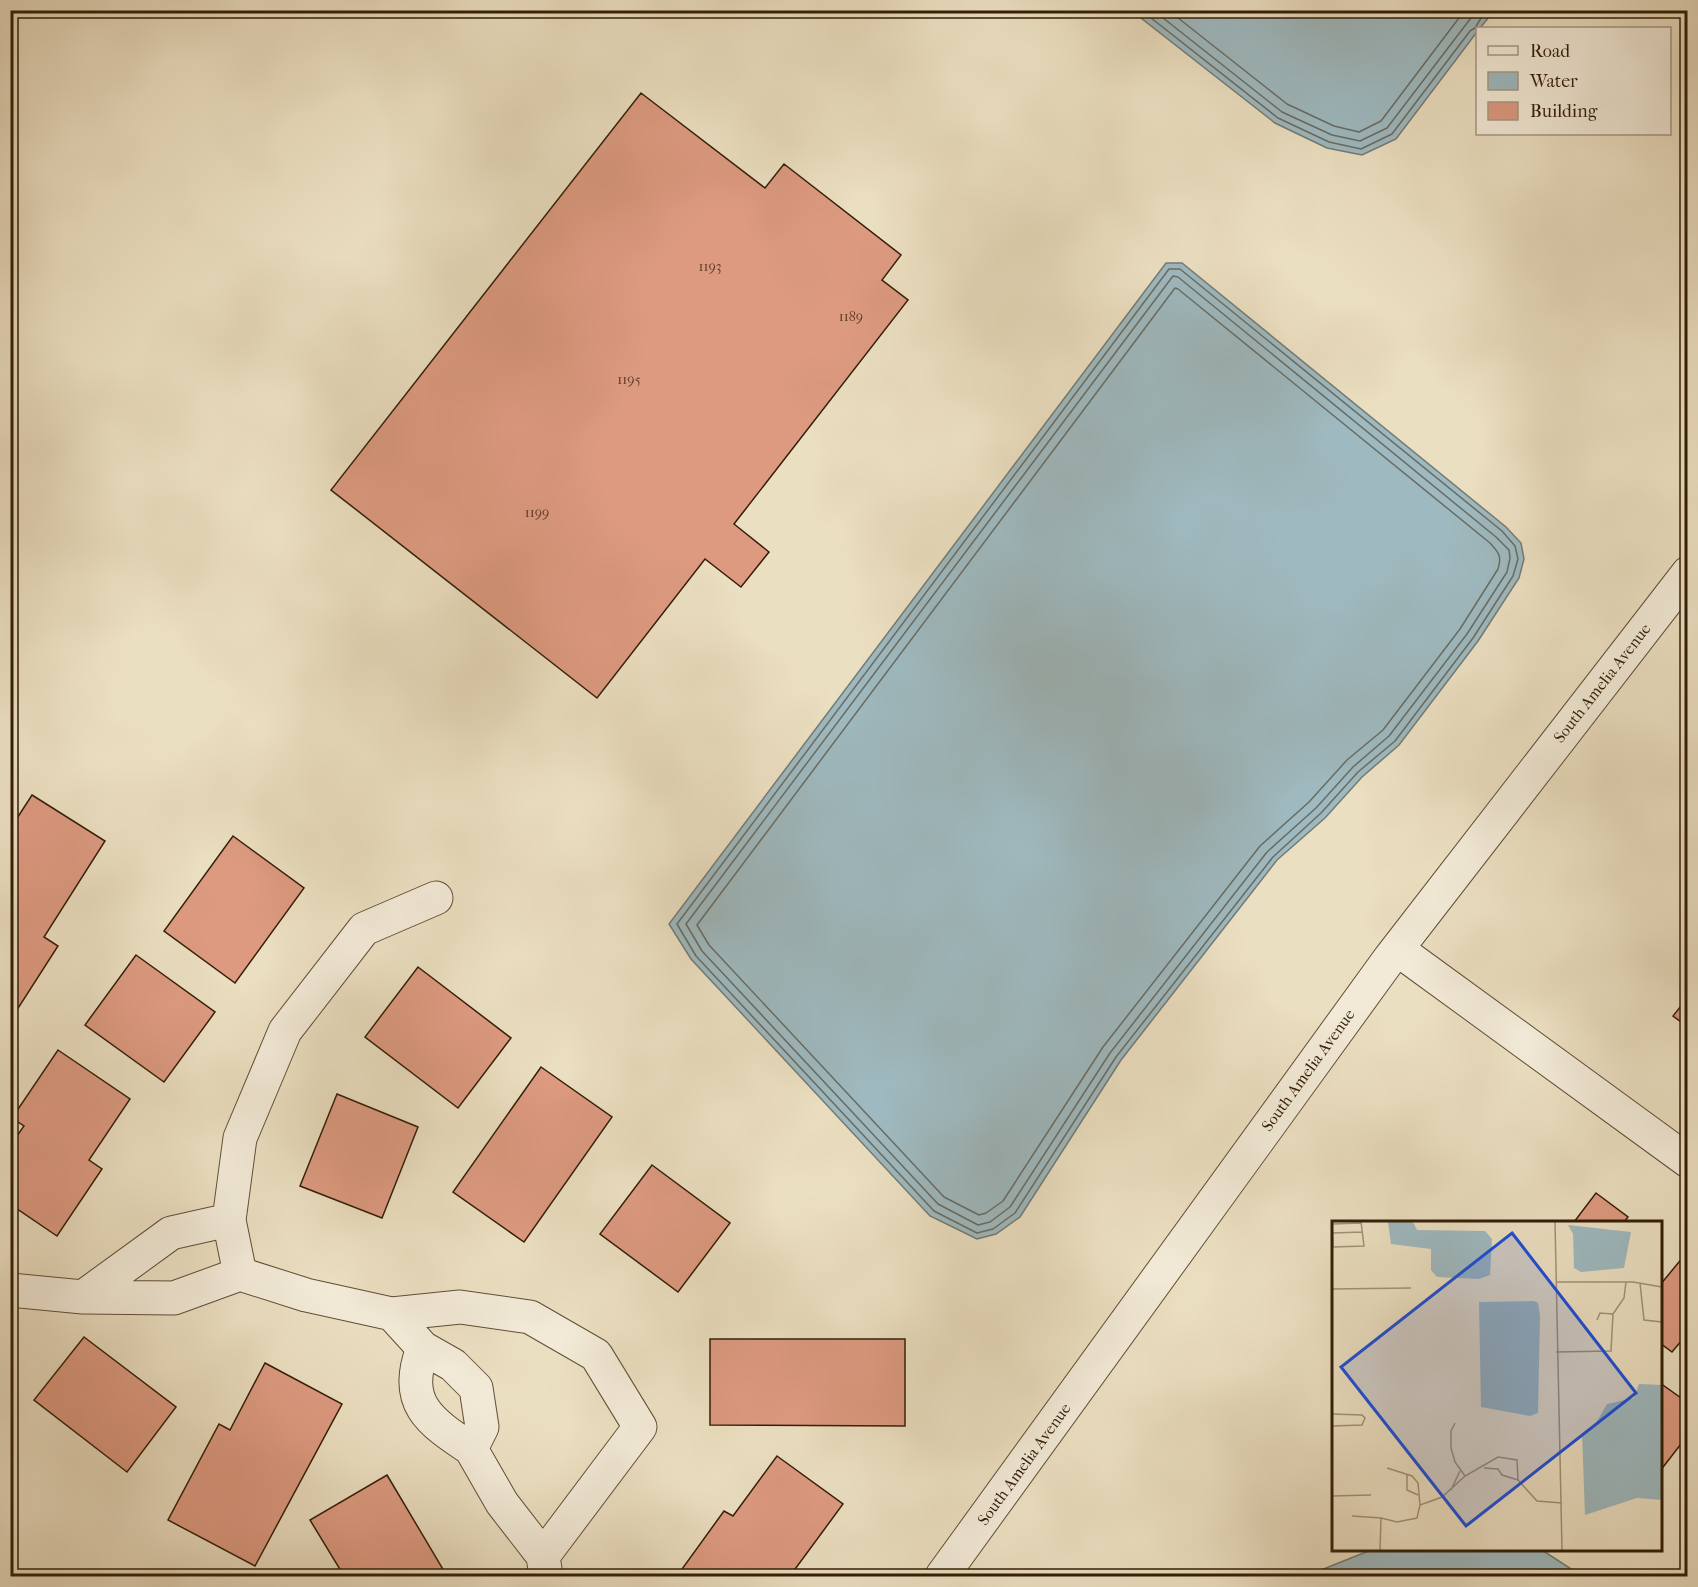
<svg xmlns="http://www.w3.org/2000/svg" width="1698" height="1587" font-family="'IM FELL French Canon',serif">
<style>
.water{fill:#9eb9bf;stroke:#737b75;stroke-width:1.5}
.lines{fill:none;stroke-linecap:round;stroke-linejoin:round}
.shore{stroke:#686c63;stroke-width:1.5}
.building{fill:#dd9a81;stroke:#331e07;stroke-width:1.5}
.minor-casing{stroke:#614e36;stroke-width:35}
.minor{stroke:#f2ead7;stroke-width:33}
.labels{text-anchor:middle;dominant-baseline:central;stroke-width:4.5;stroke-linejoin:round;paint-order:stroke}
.number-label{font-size:14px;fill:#5e3d26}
.street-label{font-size:16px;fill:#331e07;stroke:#f2ead7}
.inset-road{fill:none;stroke:#a19277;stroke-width:1.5}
.view{fill:#1d4ed8;fill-opacity:0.15;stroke:#1d4ed8;stroke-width:3}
.inset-edge{fill:none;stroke:#331e07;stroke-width:3}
</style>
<rect width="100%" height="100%" fill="#ebdfc1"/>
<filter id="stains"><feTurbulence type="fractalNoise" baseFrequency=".00333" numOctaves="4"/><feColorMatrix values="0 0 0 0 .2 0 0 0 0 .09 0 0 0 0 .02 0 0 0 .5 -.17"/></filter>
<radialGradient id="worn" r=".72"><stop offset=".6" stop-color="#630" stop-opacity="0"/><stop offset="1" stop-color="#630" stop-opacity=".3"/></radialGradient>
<path class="water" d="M1132,11H1494L1480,28H1478L1477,32L1396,139L1362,155L1327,148L1275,123Z
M1166,263H1182L1506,527L1521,543L1524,559L1519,578L1478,641L1399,745L1362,777L1325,818L1277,860L1121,1060L1020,1217L996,1234L977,1239L930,1216L691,959L669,924Z
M1371,1550H1542L1582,1576H1306Z"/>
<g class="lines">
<path class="shore" d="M1141,10L1278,118L1329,142L1361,149L1392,134L1470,31L1475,28L1486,10
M1153,10L1282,112L1332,135L1360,141L1387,128L1477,10
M1168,10L1287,104L1334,126L1359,132L1381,121L1465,10
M1169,269H1180L1502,531L1515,546L1518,559L1513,576L1473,638L1395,741L1358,772L1321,813L1273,857L1116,1057L1015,1213L993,1229L977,1233L934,1211L696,956L677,924Z
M1173,276L1178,277L1496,537L1509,550L1510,558L1507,572L1467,634L1389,736L1353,767L1316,808L1267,852L1110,1053L1010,1207L990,1222L978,1225L938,1204L702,951L686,924Z
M1175,288L1178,289L1490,543C1499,553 1502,556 1498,569L1460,629L1383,730L1347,760L1309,802L1260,846L1103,1047L1003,1201L986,1213L979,1215L944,1197L709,945L697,925Z"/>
</g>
<path class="building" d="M641,93L765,188L784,164L901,255L882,280L908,300L734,524L769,552L741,587L705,559L597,698L331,490Z
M32,795L105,841L44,937L58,946L15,1013L10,1010V829Z
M233,836L304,888L235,983L164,931Z
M136,955L215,1012L164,1082L85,1025Z
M418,967L511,1038L458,1108L365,1037Z
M1688,997V1027L1673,1016Z
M58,1050L130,1099L89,1160L102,1169L57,1236L10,1204V1146L24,1126L12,1118Z
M541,1067L612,1117L524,1242L453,1192Z
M337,1094L418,1127L382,1218L300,1186Z
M652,1165L730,1223L678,1292L600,1234Z
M1596,1193L1628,1217L1624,1222H1574Z
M1688,1251V1333L1672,1352L1660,1343V1285Z
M84,1337L176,1407L127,1472L34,1400Z
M710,1339H905V1426L710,1425Z
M265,1363L342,1404L255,1566L168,1520L219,1424L230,1430Z
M1660,1383L1688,1403V1435L1660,1471Z
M777,1456L843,1504L790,1576H677L724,1511L733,1516Z
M387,1475L447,1576H344L310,1520Z"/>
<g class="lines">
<defs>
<path id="minor" d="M1397,949L1688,1161
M240,1274L229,1220L240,1138L285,1031L364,929L436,898
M10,1290L83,1297L174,1298L240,1274L306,1295L392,1314L460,1307L530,1317L596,1355L640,1427L543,1556L546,1576
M83,1297L171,1233L229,1220
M392,1314L423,1348L453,1365L476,1388L482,1427L471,1449L502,1503L543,1556
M423,1348C402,1403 429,1421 471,1449
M942,1576L1390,958L1688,573"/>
</defs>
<use href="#minor" class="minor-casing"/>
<use href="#minor" class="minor"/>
</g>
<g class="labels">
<g class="number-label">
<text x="710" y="266">1193</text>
<text x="851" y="316">1189</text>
<text x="629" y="379">1195</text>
<text x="537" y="512">1199</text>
</g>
<g class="street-label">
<text transform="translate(1602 683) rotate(-52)">South Amelia Avenue</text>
<text transform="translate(1308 1070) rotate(-54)">South Amelia Avenue</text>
<text transform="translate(1024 1464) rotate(-54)">South Amelia Avenue</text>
</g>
</g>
<g transform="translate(1332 1221)">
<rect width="330" height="330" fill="#ebdfc1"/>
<path d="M56,1H81L85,9L153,10L160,18L158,54L147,58L105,56L99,49V28L59,23ZM236,4L299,11L292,47L249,51L242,47L241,13ZM202,80L206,82L208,94L206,192L198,195L149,186L147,81ZM307,163L330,164V279L305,277L253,294L250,213L264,202L275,183L302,177Z" fill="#9eb9bf"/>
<path class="inset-road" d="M0,1L1,26L32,25L29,1M223,1L230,329M0,3L29,2M1,12L30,11M224,61H301L330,66M308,62L312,99L330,101M0,68L79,67M265,99L268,92L281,93M224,131L279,130L281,93L292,77L294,61M0,193L30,194L33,197L30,204L0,205M123,202L119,210V227L123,241L133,255M55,247L80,255L86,262L88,284M152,247L166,248L170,254L186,259M75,253V269L86,274M119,269L128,250M0,275L39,274M20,295L49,297M48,329L49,297L65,301L85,297L88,284L110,276L133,255L166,236L185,239L186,259L205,280L230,282"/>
<path class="view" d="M180,12L304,172L134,305L9,146Z"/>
<rect width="330" height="330" class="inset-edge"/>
</g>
<rect width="1698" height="1587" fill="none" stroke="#ebdfc1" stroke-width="36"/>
<rect x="12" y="12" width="1674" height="1563" fill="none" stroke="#331e07" stroke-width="3"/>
<rect x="18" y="18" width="1662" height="1551" fill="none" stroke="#331e07" stroke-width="1.5"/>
<rect x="1476" y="27" width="195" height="108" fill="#f2ead7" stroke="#a69884" stroke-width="1.5"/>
<rect x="1488" y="46" width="30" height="9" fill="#f2ead7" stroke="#a69884" stroke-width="1.5"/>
<text x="1530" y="57" font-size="18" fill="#331e07">Road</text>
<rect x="1488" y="72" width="30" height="18" fill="#9eb9bf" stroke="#a69884" stroke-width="1.5"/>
<text x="1530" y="87" font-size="18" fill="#331e07">Water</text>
<rect x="1488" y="102" width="30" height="18" fill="#dd9a81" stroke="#a69884" stroke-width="1.5"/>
<text x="1530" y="117" font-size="18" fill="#331e07">Building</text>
<rect width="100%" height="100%" filter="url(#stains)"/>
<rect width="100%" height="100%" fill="url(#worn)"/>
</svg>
